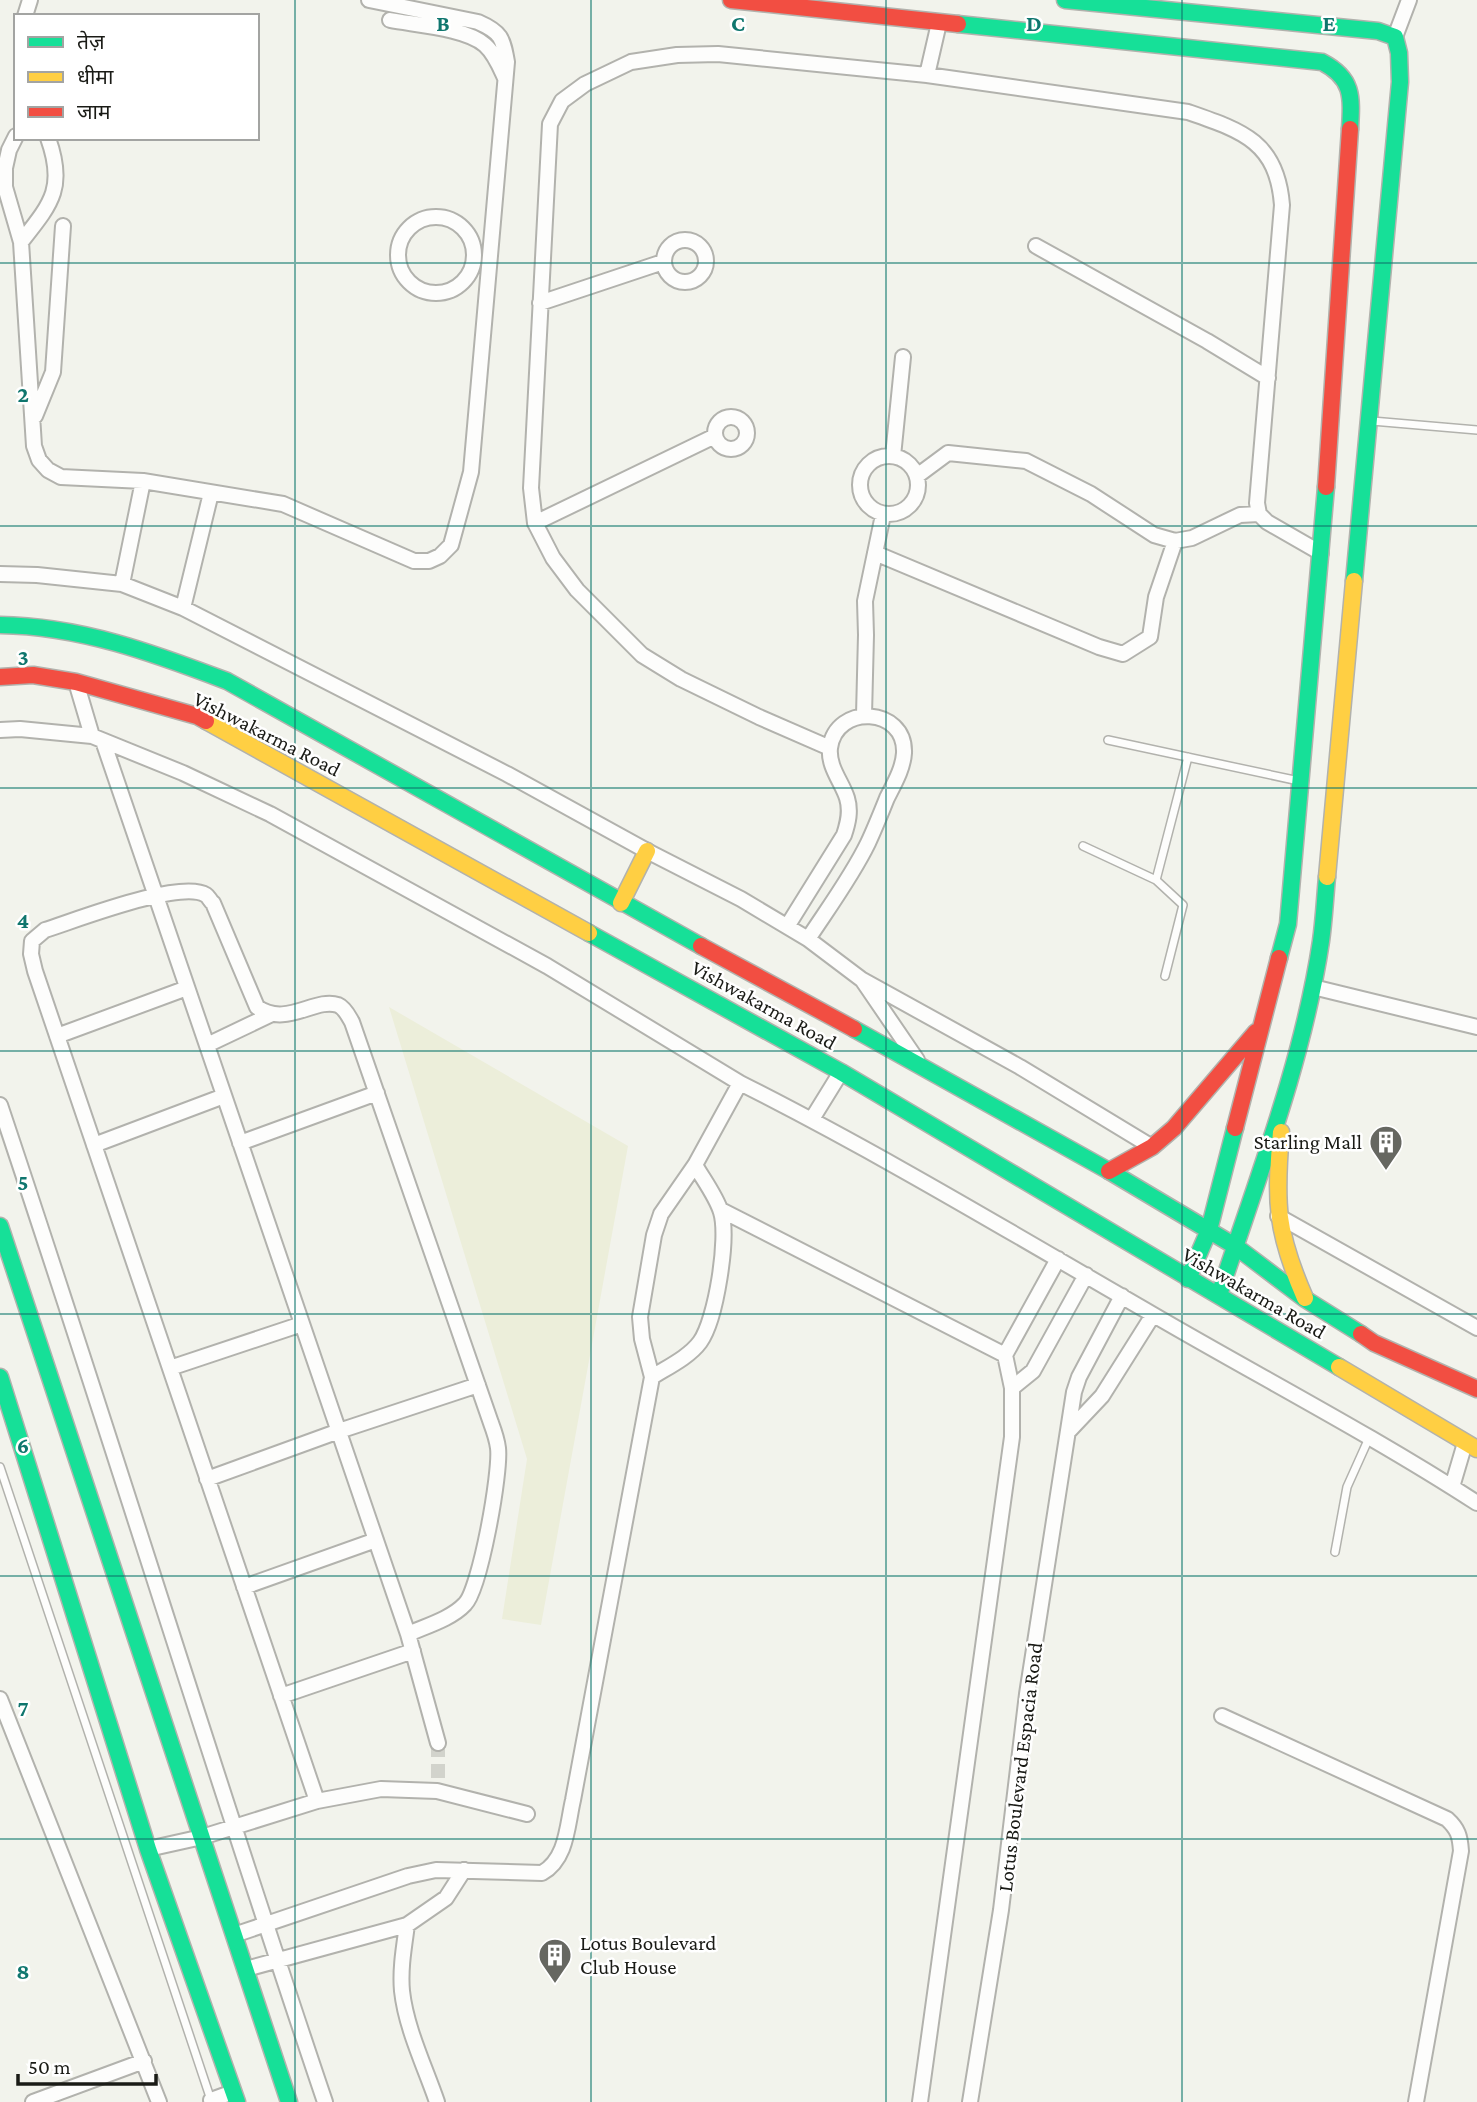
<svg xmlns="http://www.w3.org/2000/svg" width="1477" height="2102" font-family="'Crimson Pro','Noto Sans Devanagari',serif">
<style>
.green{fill:#eceeda}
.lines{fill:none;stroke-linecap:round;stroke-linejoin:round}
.street-tunnel{stroke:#d2d3cc;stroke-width:14;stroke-dasharray:14 7;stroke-linecap:butt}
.lane-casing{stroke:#b2b2ad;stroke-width:10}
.street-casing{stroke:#b2b2ad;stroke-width:18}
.fast-casing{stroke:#b2b2ad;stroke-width:19}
.slow-casing{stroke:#b2b2ad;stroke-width:19}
.jam-casing{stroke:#b2b2ad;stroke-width:19}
.lane{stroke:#fdfdfc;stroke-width:7}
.street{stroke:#fdfdfc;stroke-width:14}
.fast{stroke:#16e098;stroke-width:16}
.slow{stroke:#ffcf43;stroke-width:16}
.jam{stroke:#f24e42;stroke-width:16}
.grid{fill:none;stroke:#0f766e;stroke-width:2;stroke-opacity:0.55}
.labels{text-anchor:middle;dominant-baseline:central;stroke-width:5;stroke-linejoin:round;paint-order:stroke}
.street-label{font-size:21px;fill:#1a1b16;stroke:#fff}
.poi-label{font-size:21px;fill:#1a1b16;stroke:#fff;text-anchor:end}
.grid-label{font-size:23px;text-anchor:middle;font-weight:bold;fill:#0f766e;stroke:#fff;stroke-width:5;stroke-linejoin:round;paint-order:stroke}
</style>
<rect width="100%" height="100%" fill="#f2f3ec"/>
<path class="green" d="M389,1007L628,1146L541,1625L502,1619L527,1459Z"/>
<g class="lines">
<path class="street-tunnel" d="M438,1743V1779"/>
<defs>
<path id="lane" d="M1372,421L1477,430
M1108,740L1299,781
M1083,846L1156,880
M1165,976L1183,905L1156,880L1188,757
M0,1467L211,2100
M1335,1552L1347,1487L1369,1438"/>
<path id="street" d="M25,16L30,0
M390,20C416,25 466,28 485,45C495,54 500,67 505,78
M1395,37L1409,0
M927,75L939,23
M16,136L9,150L5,168V187L21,242L34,446L39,460L48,470L61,477L143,481L283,504L414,561H429L440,556L451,545L471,472L507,62C503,38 501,32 478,22L369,0
M398 255a38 38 0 1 1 76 0a38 38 0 1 1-76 0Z
M664 261a21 21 0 1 1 42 0a21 21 0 1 1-42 0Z
M21,242C51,204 66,188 48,138
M1036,246L1207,341L1268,378
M540,303L663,262
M35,416L53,372L63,226
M715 433a16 16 0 1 1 32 0a16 16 0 1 1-32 0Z
M860 485a29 29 0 1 1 58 0a29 29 0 1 1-58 0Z
M893,456L903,357
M917,476L948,453L1026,461L1091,494L1154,535L1175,541L1192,538L1240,515L1259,514
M535,523L715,436
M875,553L1099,647L1123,654L1150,637L1156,597L1175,541
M0,574L37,575L122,584L183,608L507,774L647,851L741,899L808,939L861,979L1020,1067L1152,1147
M122,584L143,481
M183,608L211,493
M76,682L92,736
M864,715L866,635L865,601L883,515
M0,730L20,729L92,736L183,773L270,814L547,966L740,1083
M103,741L408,1634L438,1743
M830,748L759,717L681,679L642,655L577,590L553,558L535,523L531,488L550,124L562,101L585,84L631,62L677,55L718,54L927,75L1188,112C1243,131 1277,142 1282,205L1257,503L1259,514L1267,522L1321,553
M788,925L844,835C848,823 851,811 847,798C842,782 828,767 830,748C836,703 906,707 904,753C903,769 894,784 887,798C881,813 875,828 868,843C852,876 829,907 808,939
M863,981L917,1060
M1313,987L1477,1027
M57,1036L187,988
M207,1045L272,1014
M0,1105C111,1436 213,1771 325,2102
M812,1119L841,1072
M240,1143L377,1093
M94,1145L224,1096
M721,1210L1005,1355
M1278,1216L1477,1328
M170,1368L302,1324
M652,1377C668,1367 689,1357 700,1342C716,1320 729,1237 721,1212C716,1196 703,1179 695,1165
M1012,1388L1033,1371L1086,1275
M1068,1432L1102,1396L1153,1315
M207,1479L339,1431L478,1385
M1452,1487L1465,1443
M244,1587L376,1540
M281,1696L413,1651
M0,1699L159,2102
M1222,1716L1447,1819C1458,1829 1460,1836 1461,1851L1416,2102
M317,1801L35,971L31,954L32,941L45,930C74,921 181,879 206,895C209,897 210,901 213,903L257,1007C286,1028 315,997 338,1005C345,1008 349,1017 352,1022L491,1423C494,1431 497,1440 498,1448C501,1472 480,1589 465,1604C451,1619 426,1626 408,1634
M148,1849L202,1837L317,1801L381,1789L437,1791L527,1814
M407,1925C404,1947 400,1969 402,1991C406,2028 425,2067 437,2102
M234,1935L408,1876L436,1870L542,1873C567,1859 567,1826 573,1800L652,1377L642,1339L640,1317L654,1235L661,1214L695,1165L740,1083C881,1154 1015,1235 1152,1314C1260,1377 1372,1435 1477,1503
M246,1969L407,1925L446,1898L464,1870
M211,2100L233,2092
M33,2102L144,2061
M920,2102L1012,1437V1388L1005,1355L1058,1259
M970,2102L1001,1910L1027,1694L1074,1392L1079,1377L1122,1296"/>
<path id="fast" d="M1065,0L1378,31L1395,37L1399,53L1400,82L1354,581
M958,24L1322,62C1353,78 1352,96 1350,129
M0,625C80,626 153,653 227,681L701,946
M589,933L841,1072L1339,1367
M1279,958L1288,924L1326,487
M854,1029L1109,1171L1235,1246L1305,1299L1361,1334
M0,1226L289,2102
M1188,1279L1209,1230L1235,1128
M1219,1295C1257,1179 1303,1062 1321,941C1324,920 1325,898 1327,877
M0,1377L148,1849L237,2102"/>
<path id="slow" d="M206,721L589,933
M1327,877L1354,581
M621,903L647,851
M1281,1132C1275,1203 1276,1232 1305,1298
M1339,1367L1477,1449"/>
<path id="jam" d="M731,0L958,24
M1326,487L1350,129
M0,677L33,675L76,682L197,716L206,721
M701,946L854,1029
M1235,1128L1279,958
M1109,1171L1152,1147L1174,1128L1256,1032
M1361,1334L1374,1343L1477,1389"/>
</defs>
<use href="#lane" class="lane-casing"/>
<use href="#street" class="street-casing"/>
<use href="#fast" class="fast-casing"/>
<use href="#slow" class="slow-casing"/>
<use href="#jam" class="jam-casing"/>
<use href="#lane" class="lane"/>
<use href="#street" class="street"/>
<use href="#fast" class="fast"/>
<use href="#slow" class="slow"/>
<use href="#jam" class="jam"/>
</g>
<path class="grid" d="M295,0V2102M591,0V2102M886,0V2102M1182,0V2102M0,263H1477M0,526H1477M0,788H1477M0,1051H1477M0,1314H1477M0,1576H1477M0,1839H1477"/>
<defs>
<symbol id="building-pin" viewBox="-11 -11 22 30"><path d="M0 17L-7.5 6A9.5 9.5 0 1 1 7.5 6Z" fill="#666761" stroke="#fff"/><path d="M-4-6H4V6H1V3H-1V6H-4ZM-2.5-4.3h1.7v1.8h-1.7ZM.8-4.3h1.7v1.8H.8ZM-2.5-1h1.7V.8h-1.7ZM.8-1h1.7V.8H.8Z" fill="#fff"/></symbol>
</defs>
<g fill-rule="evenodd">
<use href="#building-pin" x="1367" y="1123" width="38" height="52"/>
<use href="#building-pin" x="536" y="1936" width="38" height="52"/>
</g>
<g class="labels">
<g class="street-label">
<text transform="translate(267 734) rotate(27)">Vishwakarma Road</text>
<text transform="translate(764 1005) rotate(29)">Vishwakarma Road</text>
<text transform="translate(1254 1293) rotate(30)">Vishwakarma Road</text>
<text transform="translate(1020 1767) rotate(-83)">Lotus Boulevard Espacia Road</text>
</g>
<g class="poi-label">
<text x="1362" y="1142">Starling Mall</text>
<text x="580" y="1943" text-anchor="start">Lotus Boulevard<tspan x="580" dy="24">Club House</tspan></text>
</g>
</g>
<g class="grid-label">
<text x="443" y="31">B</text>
<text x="738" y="31">C</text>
<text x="1034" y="31">D</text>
<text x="1329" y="31">E</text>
<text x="23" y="402">2</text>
<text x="23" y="665">3</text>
<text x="23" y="928">4</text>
<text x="23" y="1190">5</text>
<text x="23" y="1453">6</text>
<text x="23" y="1716">7</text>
<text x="23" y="1979">8</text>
</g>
<rect x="14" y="14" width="245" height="126" fill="#ffffff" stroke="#a3a4a2" stroke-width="2"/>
<rect x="28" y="37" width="35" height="10" fill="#16e098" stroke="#a3a4a2" stroke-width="2"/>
<text x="77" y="49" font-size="21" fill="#1a1b16">तेज़</text>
<rect x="28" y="72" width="35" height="10" fill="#ffcf43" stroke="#a3a4a2" stroke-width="2"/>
<text x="77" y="84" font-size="21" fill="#1a1b16">धीमा</text>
<rect x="28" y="107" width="35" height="10" fill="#f24e42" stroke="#a3a4a2" stroke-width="2"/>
<text x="77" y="119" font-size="21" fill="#1a1b16">जाम</text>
<path d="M18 2074v10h138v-10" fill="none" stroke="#1a1b16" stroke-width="3.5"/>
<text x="28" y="2074" font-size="21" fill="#1a1b16" stroke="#ffffff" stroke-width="5" paint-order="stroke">50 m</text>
</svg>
